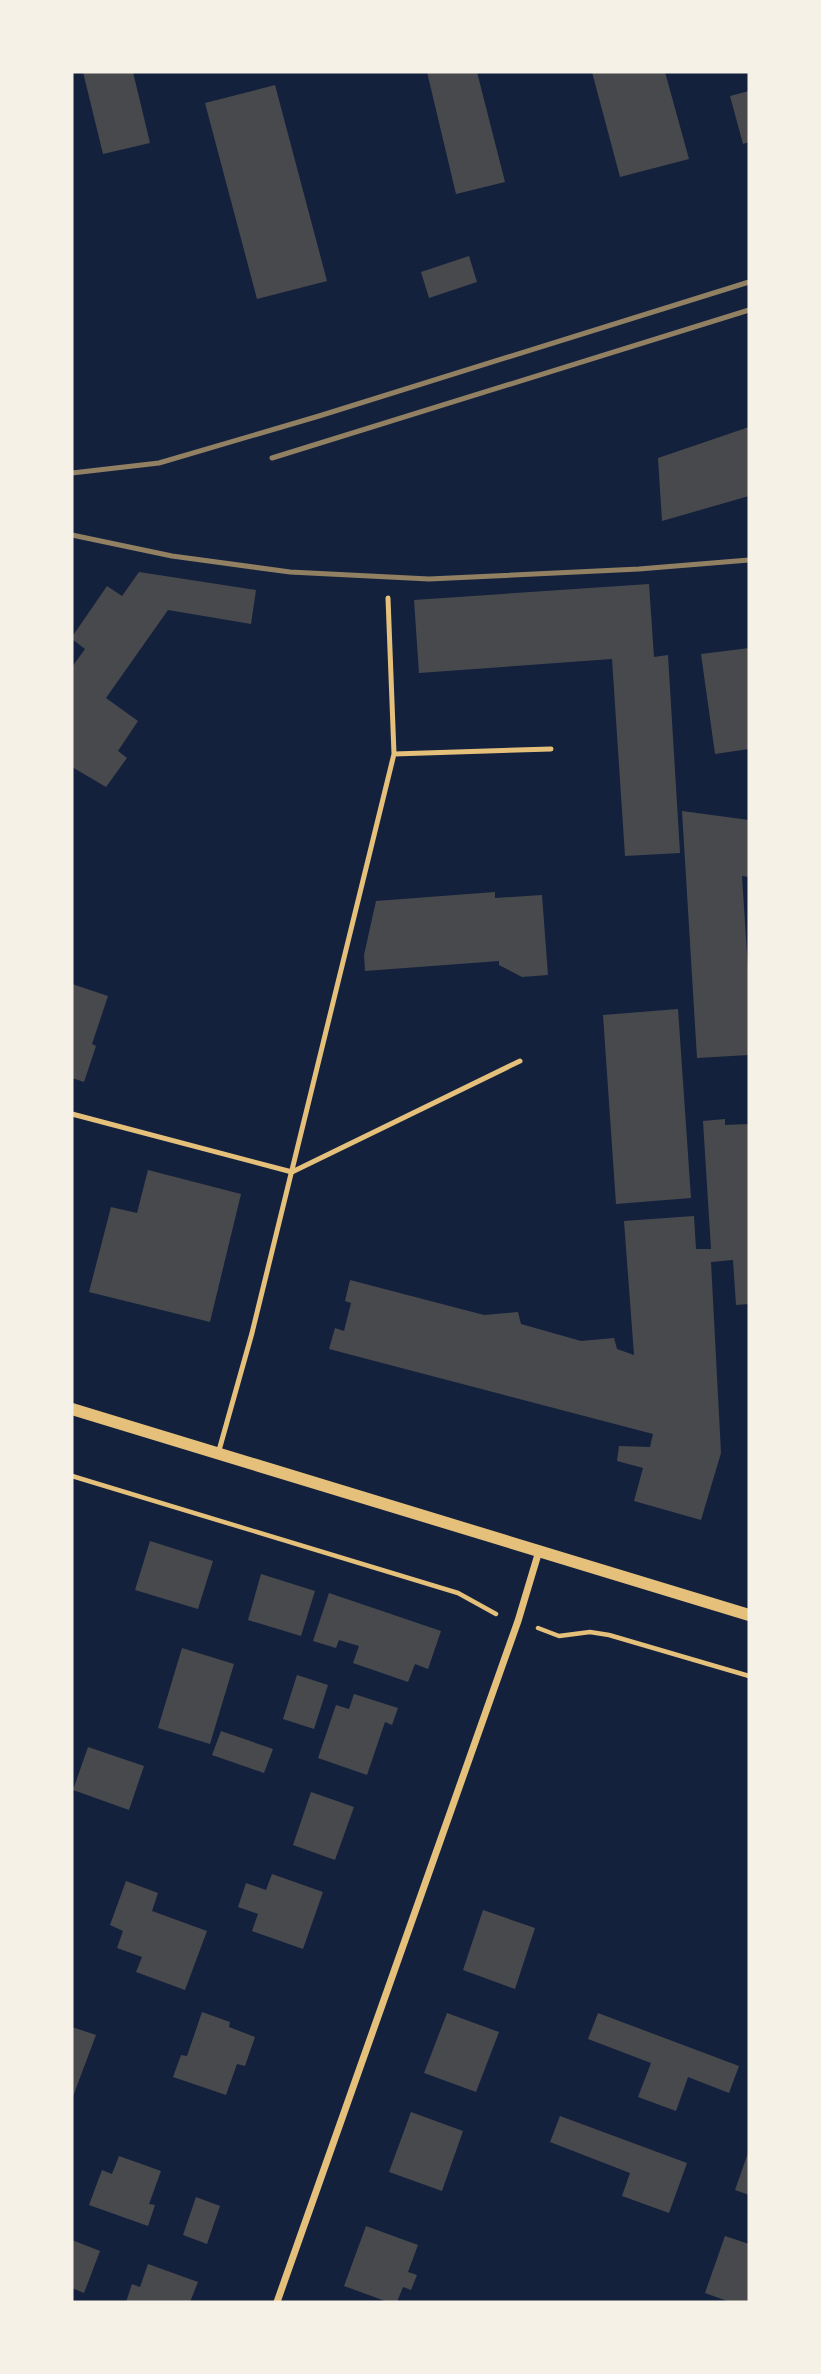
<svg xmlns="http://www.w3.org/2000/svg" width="821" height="2374" font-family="'Fira Sans Condensed',sans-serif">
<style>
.building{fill:#48494c}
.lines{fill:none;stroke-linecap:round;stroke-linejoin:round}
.path{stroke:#e5c07b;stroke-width:4.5}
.service{stroke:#e5c07b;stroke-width:5}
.minor{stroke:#e5c07b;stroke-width:7}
.tertiary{stroke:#e5c07b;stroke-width:12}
.rail{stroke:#918062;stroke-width:5}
</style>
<rect width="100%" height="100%" fill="#14213d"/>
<path class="building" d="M83,72H133L150,143L103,154Z
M427,72H477L505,182L456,194Z
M592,72H665L689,159L620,177Z
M275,85L327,281L257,299L205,103Z
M749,91V142L743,144L730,96Z
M469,256L477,282L429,298L421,272Z
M749,427V496L662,521L658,458Z
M139,572L256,590L251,624L168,610L106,698L138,721L118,751L127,758L106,787L72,767V667L85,649L72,639V637L107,586L122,596Z
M649,584L654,657L668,655L680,853L625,856L612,659L419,673L414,600Z
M749,648V749L715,754L701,654Z
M682,811L749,820V877L742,876L749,985V1055L697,1058Z
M495,892V898L542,895L548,975L522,977L499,965V961L365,971L364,955L376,901Z
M72,984L108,996L92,1044L96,1046L84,1082L72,1078Z
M678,1009L691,1198L616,1204L603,1015Z
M725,1119V1125L749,1124V1304L736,1305L733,1260L711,1262L721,1453L701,1520L634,1501L643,1468L617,1461L619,1446L650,1447L653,1434L329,1349L335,1328L344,1331L351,1303L345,1301L350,1280L484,1315L518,1312L521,1324L581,1341L614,1338L617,1349L634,1355L624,1221L694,1216L696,1249H711L703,1121Z
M148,1170L241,1194L210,1322L89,1292L111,1207L137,1213Z
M150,1541L213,1561L198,1609L135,1590Z
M261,1574L315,1591L301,1636L248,1620Z
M329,1593L441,1631L428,1669L415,1664L408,1682L353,1663L359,1646L339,1640L336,1648L313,1641Z
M182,1648L234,1664L210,1744L158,1728Z
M297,1675L328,1685L314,1729L283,1719Z
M354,1694L398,1708L392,1725L385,1722L367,1775L318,1758L336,1705L349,1709Z
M221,1731L273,1749L264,1773L212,1755Z
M88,1747L144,1766L129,1810L73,1790Z
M311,1792L354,1807L335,1860L293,1845Z
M272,1874L323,1892L303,1949L252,1931L258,1914L238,1907L246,1883L266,1890Z
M126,1881L158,1893L152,1911L207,1931L185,1990L136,1972L142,1957L117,1948L123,1931L110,1925Z
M483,1910L535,1928L515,1989L463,1970Z
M202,2012L230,2022L229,2027L255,2037L245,2066L237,2064L226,2095L173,2077L181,2055L187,2056Z
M447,2013L499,2032L476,2092L424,2073Z
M598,2013L739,2066L729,2093L688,2077L676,2111L638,2097L651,2063L588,2039Z
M72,2027L96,2035L72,2099Z
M411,2112L463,2131L442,2191L389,2172Z
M560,2116L687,2163L669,2213L622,2196L630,2173L550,2142Z
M749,2150V2195L735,2190Z
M119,2156L161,2171L149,2204L155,2205L148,2226L89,2205L102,2170L112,2174Z
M196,2197L220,2206L207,2244L183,2235Z
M366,2226L418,2245L408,2272L417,2275L411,2290L403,2287L397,2302H388L344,2286Z
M725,2236L749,2244V2302H730L705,2293Z
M72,2240L100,2251L84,2293L72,2288Z
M148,2264L198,2282L190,2302H126L132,2284L140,2287Z"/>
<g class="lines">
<path class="path" d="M72,1476L458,1593L496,1614
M538,1628L559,1636L590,1632L609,1635L749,1676"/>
<path class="service" d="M394,754L551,749
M72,1114L292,1172L520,1061
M218,1454L252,1333L394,754L388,598"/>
<path class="minor" d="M277,2302L518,1621L539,1551"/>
<path class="tertiary" d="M72,1409L749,1615"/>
<path class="rail" d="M272,458L749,310
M72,473L159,463L319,416L749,282
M72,535L172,556L290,572L429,579L639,569L749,560"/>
</g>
<rect width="821" height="2374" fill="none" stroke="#f6f1e7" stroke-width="147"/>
</svg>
